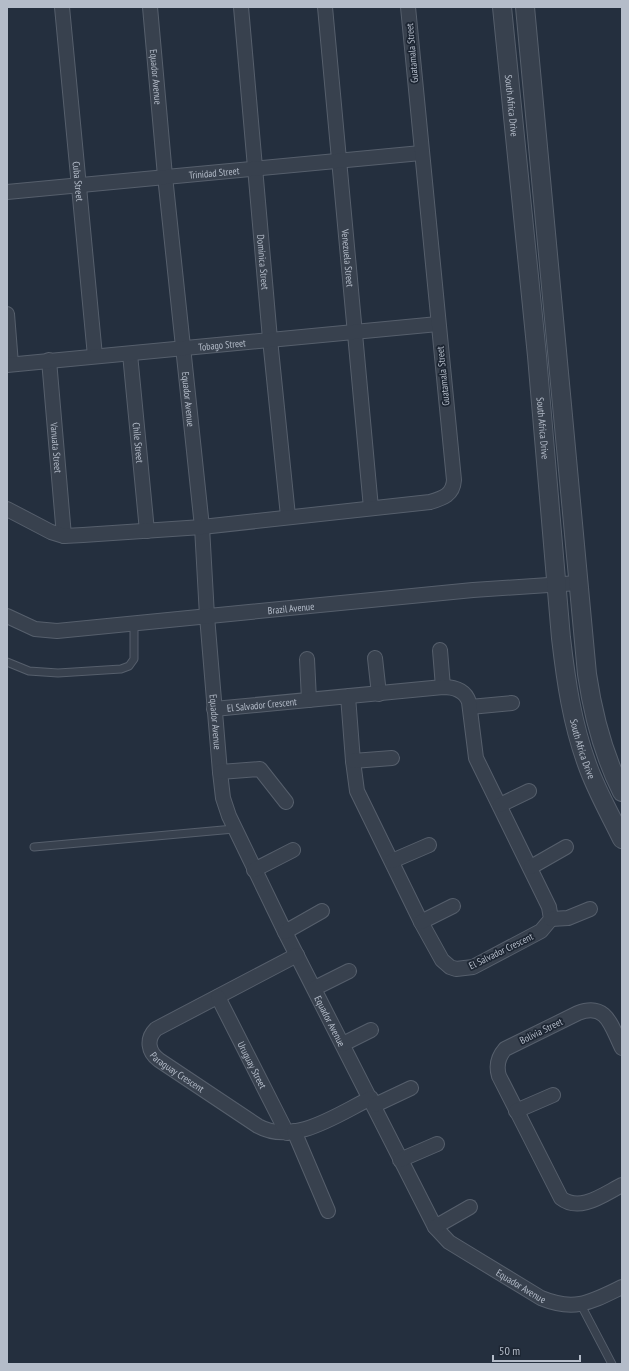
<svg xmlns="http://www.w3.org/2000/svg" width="629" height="1371" font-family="'PT Sans Narrow',sans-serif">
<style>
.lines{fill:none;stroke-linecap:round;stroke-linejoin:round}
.service-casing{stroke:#565f6c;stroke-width:9}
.minor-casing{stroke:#565f6c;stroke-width:16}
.tertiary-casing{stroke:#565f6c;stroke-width:20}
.service{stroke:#38414e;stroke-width:7}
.minor{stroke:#38414e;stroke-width:14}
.tertiary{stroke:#38414e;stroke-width:18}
.labels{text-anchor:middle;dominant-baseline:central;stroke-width:3.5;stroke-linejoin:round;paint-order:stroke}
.street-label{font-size:10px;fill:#b4bcc9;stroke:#1d2633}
</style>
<rect width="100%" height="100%" fill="#242f3e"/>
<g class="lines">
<defs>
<path id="service" d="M7,662L29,671L58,673L121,669L129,666L134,659V623
M34,847L234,829
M581,1305L612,1364"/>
<g id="minor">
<path id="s1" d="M62,7L95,356"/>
<path id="s2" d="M150,7L165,176L202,527L207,616L220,772L223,798L229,816L285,932L435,1227L449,1242L541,1298C575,1312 591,1302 622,1287"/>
<path id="s3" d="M241,7L270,339L288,516"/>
<path id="s4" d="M325,7L371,508"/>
<path id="s5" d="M7,192L421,153"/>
<path d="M7,314L11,364"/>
<path id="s6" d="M130,354L147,531"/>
<path id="s7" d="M49,360L64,536"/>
<path id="s8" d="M7,365L438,324"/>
<path d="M7,509L51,532L64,536L83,535L202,527L430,502C443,498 453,495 454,480L408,7"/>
<path id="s9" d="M7,616L35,629L57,631L473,590L578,583"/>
<path d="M440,650L443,687"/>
<path d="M375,658L379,694"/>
<path d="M307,659L309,700"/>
<path d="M470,707L512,703"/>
<path id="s10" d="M214,709L443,687C454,687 465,690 469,702L476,758L549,907L551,919L541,931L473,967L456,969L450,967L442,960L421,922L357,791L353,761L348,696"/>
<path d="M353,761L392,758"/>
<path d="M220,772L260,769L286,802"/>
<path d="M500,805L529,791"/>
<path d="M392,861L429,845"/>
<path d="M531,867L566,847"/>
<path d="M254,870L293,850"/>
<path d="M551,919L568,918L590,909"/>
<path d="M421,922L453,906"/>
<path d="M285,932L322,911"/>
<path id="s11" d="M297,955L156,1029C146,1039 148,1052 159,1060L258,1126C294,1146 338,1114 371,1098"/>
<path d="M315,988L349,971"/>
<path id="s12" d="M218,997L287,1133"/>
<path d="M343,1044L371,1030"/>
<path d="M622,1048C611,1026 607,1002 578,1013L505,1049C498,1057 496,1066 499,1076L561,1198C580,1213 604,1194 622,1185"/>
<path d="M375,1105L411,1088"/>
<path d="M516,1111L553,1095"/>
<path d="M294,1131L328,1211"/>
<path d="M400,1160L437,1144"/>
<path d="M435,1227L470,1207"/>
</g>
<g id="tertiary">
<path id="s13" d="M502,7L537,356L561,638C566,681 572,723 587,764C596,790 610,814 622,839"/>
<path d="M525,7L587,674C593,715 603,754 622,792"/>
</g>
</defs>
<use href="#service" class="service-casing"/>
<use href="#minor" class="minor-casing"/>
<use href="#tertiary" class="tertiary-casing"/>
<use href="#service" class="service"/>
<use href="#minor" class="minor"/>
<use href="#tertiary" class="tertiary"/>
</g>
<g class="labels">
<g class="street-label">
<text transform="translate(412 53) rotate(-95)">Guatamala Street</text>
<text stroke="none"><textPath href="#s2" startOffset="70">Equador Avenue</textPath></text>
<text stroke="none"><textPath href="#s13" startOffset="99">South Africa Drive</textPath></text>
<text stroke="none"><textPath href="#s5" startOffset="208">Trinidad Street</textPath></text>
<text stroke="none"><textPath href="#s1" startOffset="175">Cuba Street</textPath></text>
<text stroke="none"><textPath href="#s4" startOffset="252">Venezuela Street</textPath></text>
<text stroke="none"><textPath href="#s3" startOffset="256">Dominica Street</textPath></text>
<text stroke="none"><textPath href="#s8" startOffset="216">Tobago Street</textPath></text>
<text transform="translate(443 376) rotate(-96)">Guatamala Street</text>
<text stroke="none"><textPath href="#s2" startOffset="394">Equador Avenue</textPath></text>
<text stroke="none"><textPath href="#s13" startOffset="423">South Africa Drive</textPath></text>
<text stroke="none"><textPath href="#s6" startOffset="89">Chile Street</textPath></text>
<text stroke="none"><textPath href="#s7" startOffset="88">Vanuata Street</textPath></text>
<text stroke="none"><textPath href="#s9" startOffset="288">Brazil Avenue</textPath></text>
<text stroke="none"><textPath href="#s10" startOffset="48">El Salvador Crescent</textPath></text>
<text stroke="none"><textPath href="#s2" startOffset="718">Equador Avenue</textPath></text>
<text stroke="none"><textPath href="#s13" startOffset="747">South Africa Drive</textPath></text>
<text transform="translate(501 951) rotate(-26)">El Salvador Crescent</text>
<text stroke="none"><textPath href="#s2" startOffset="1042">Equador Avenue</textPath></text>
<text transform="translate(541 1031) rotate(-26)">Bolivia Street</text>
<text stroke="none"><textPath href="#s12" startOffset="76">Uruguay Street</textPath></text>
<text stroke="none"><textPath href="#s11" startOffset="217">Paraguay Crescent</textPath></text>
<text stroke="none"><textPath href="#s2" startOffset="1378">Equador Avenue</textPath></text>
</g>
</g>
<rect width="629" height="1371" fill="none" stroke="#b4bcc9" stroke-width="16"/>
<path d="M493 1355v6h87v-6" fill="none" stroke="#b4bcc9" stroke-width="2"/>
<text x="499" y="1355" font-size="12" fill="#b4bcc9" stroke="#1d2633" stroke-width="3" paint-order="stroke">50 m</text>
</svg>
